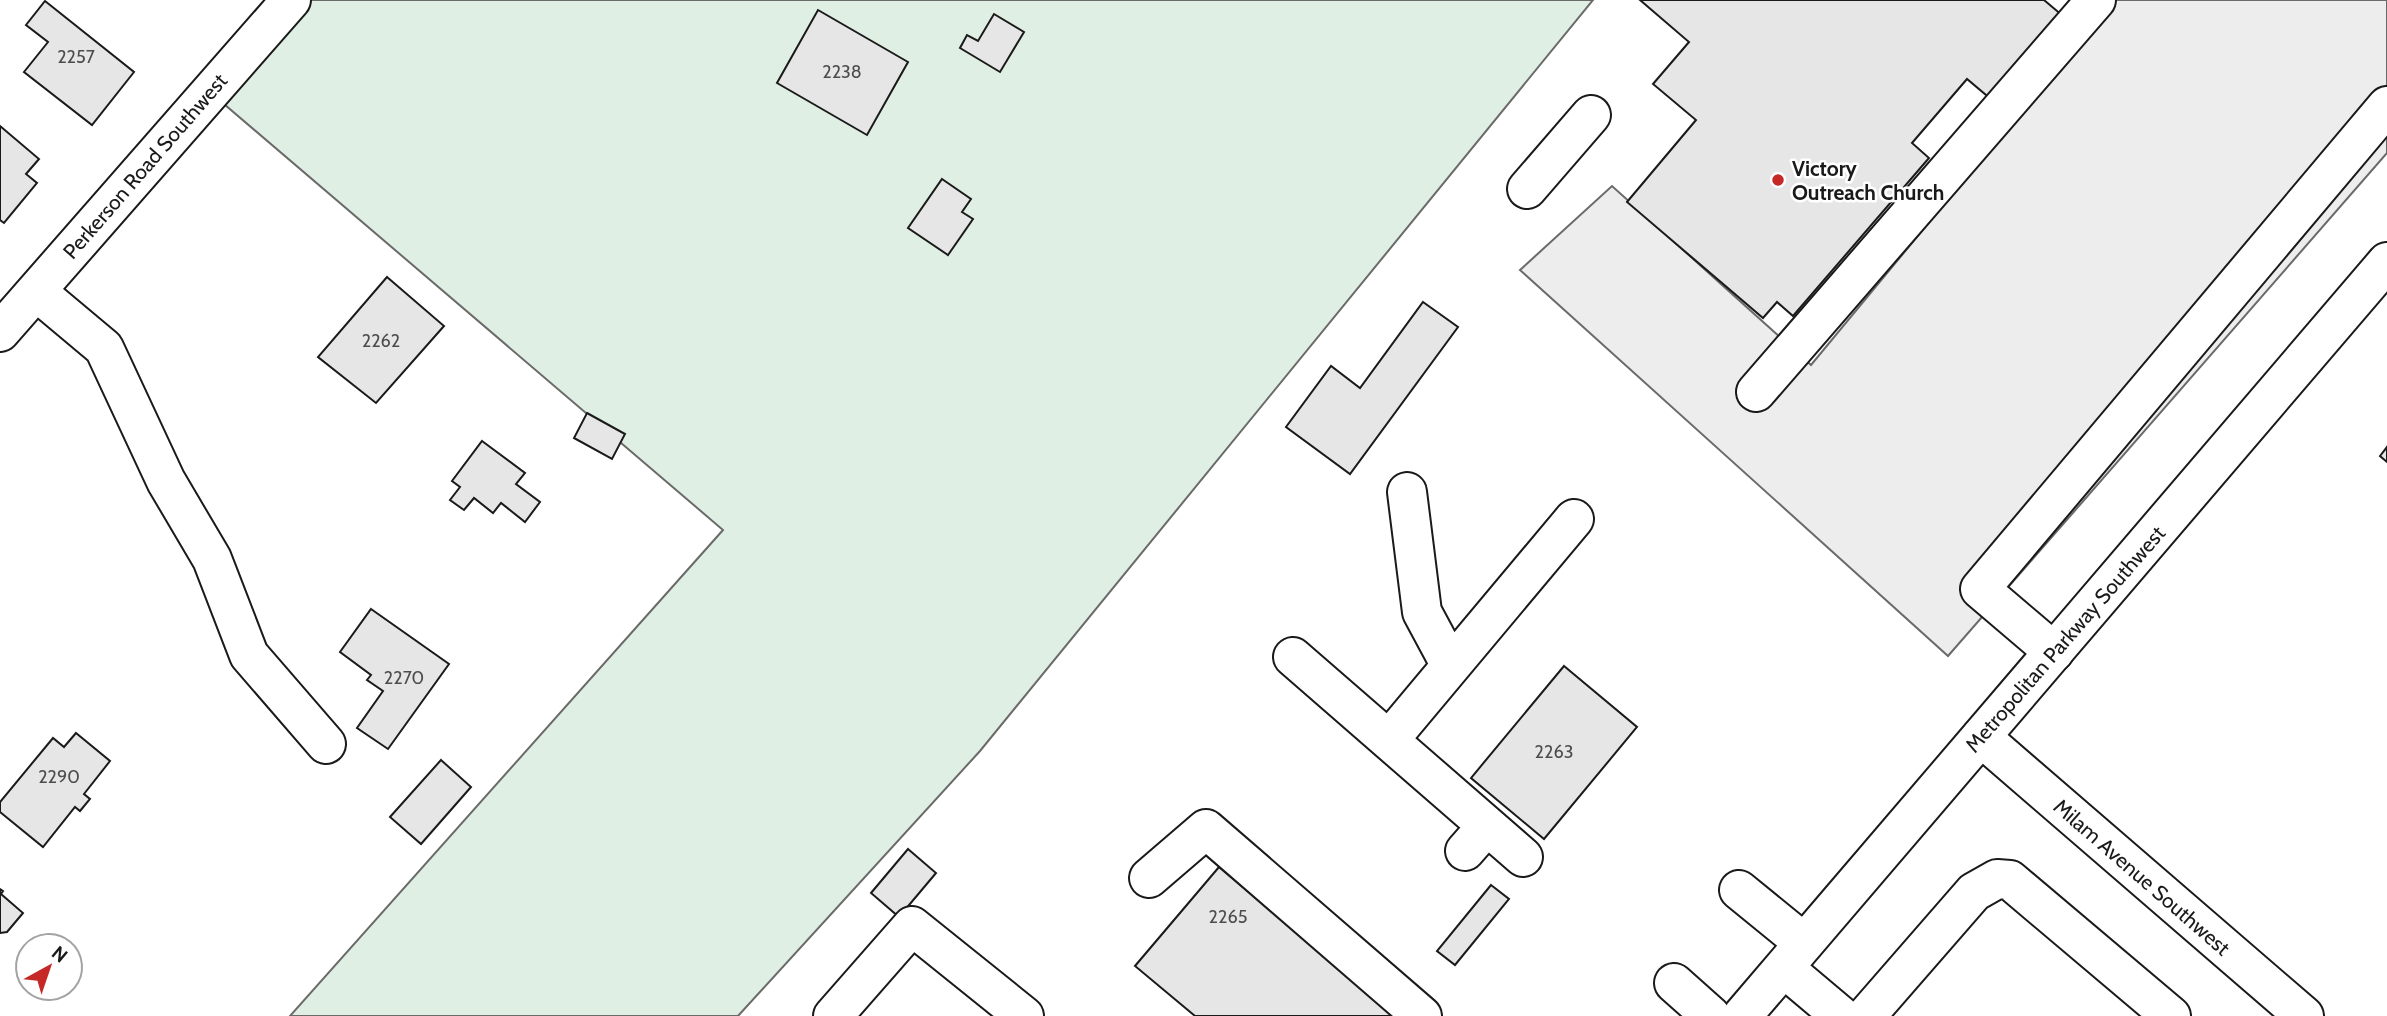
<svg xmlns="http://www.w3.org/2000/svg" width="2387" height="1016" font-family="Cabin,sans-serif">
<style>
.green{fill:#e0efe3;stroke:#6a6a6a;stroke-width:2}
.parking{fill:#ededed;stroke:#6a6a6a;stroke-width:2}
.building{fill:#e6e6e6;stroke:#1a1a1a;stroke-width:2}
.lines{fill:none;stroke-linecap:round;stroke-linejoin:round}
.minor-casing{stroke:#1a1a1a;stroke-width:42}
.major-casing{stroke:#1a1a1a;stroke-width:42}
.minor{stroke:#fff;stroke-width:38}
.major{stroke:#fff;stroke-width:38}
.poi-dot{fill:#c62828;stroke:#fff;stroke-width:2.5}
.labels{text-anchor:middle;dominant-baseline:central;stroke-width:5;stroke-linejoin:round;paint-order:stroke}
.number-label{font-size:18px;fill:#4d4d4d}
.street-label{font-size:21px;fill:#1a1a1a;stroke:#fff}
.poi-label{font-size:21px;font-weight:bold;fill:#1a1a1a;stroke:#fff;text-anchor:start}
</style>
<rect width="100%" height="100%" fill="#fff"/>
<path class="green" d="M302,0H1593L980,751L738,1016H290L723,530L224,104Z"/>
<path class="parking" d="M2113,0H2387V153L1948,656L1520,270L1612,186L1811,365Z"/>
<path class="building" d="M1640,0H2044L2063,16L1992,100L1967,79L1912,143L1929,158L1793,316L1777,302L1763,318L1627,202L1696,120L1653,84L1689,42Z
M45,1L134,72L92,125L24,72L48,42L26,25Z
M818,10L908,62L867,135L777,83Z
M994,14L1024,32L1000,72L960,48L967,35L978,41Z
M0,126L39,159L26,174L37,183L4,223L0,220Z
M942,179L971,199L962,212L973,219L948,255L908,228Z
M387,277L444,326L376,403L318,357Z
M1423,302L1458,327L1350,474L1286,427L1331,366L1360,388Z
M587,413L625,434L612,459L574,438Z
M482,441L525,473L516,484L540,502L525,522L501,503L493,513L474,498L464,510L450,500L460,487L452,481Z
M2387,447V462L2380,456Z
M371,609L449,664L388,749L357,728L383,691L367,680L371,675L340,652Z
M1564,666L1637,727L1544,839L1471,778Z
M76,733L110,761L84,794L90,799L80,811L75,807L43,847L0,812V802L53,738L64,747Z
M441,760L471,787L421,844L390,817Z
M908,849L936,873L899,917L871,893Z
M1219,867L1398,1016H1195L1135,966Z
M1491,885L1509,899L1455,965L1437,951Z
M0,889L3,891L1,894L23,913L7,932L0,933Z"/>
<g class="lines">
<defs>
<path id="minor" d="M1527,189L1591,115
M36,291L104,348L166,481L212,559L249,655L326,744
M0,332L291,0
M1756,392L2096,0
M1407,492L1422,612L1451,666
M2054,652L1980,589L2387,106
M1293,657L1523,857
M1981,737L2304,1016
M1389,740L1574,519
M1465,851L1487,826
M1149,878L1206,829L1422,1016
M1739,890L1804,943
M1784,968L1841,1016
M1674,983L1711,1016
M833,1016L912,926L1024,1016
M1866,1016L1974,892L1997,879L2010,880L2171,1016"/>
<path id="major" d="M1742,1016L2387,262"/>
</defs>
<use href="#minor" class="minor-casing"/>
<use href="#major" class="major-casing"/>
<use href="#minor" class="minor"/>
<use href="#major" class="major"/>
</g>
<circle class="poi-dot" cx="1778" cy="180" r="7"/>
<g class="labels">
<g class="number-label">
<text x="76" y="57">2257</text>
<text x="842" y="72">2238</text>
<text x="381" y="341">2262</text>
<text x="404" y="678">2270</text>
<text x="1554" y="752">2263</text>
<text x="59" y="777">2290</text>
<text x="1228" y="917">2265</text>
</g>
<g class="street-label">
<text transform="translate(145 166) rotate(-49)">Perkerson Road Southwest</text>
<text transform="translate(2065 639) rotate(-49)">Metropolitan Parkway Southwest</text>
<text transform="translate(2142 877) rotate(41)">Milam Avenue Southwest</text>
</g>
<g class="poi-label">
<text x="1792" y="168">Victory<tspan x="1792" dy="24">Outreach Church</tspan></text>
</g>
</g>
<g transform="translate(49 967) rotate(40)"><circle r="33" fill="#ffffff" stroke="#a3a3a3" stroke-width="2"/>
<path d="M0-5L12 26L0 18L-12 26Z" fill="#c62828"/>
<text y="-10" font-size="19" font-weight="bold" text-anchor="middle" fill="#1a1a1a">N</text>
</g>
</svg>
